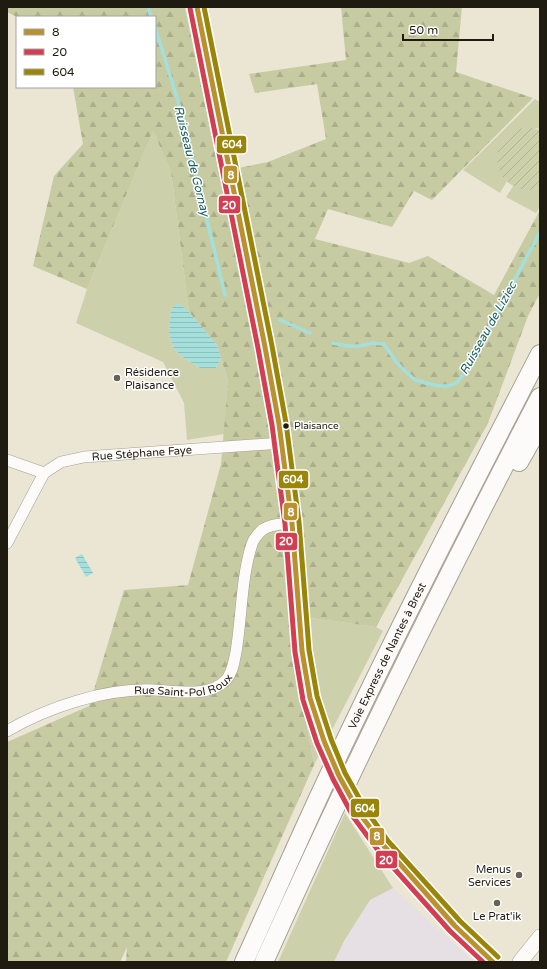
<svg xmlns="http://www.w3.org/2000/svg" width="547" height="969" font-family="'Varela Round',sans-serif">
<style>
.industrial{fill:#e6e0e4}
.green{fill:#ccd1ac}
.forest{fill:url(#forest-firs)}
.garden{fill:url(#garden-furrows)}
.water{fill:url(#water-rules)}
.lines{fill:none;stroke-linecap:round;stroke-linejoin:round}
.stream{stroke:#a4dfdc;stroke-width:3.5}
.minor-casing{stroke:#a5a094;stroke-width:12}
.secondary-casing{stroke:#a5a094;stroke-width:16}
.trunk-casing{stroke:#a5a094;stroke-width:20}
.minor{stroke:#fcfbf9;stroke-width:11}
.secondary{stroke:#fcfbf9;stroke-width:15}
.trunk{stroke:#fcfbf9;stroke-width:18}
.secondary-bridge-casing{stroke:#a5a094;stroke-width:16;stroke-linecap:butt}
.secondary-bridge{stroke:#fcfbf9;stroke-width:15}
.bus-1-casing{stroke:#fff;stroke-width:8}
.bus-2-casing{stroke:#fff;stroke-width:8}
.bus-3-casing{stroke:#fff;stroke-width:8}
.bus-1{stroke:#b9922f;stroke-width:5}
.bus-2{stroke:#d23e52;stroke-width:5}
.bus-3{stroke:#998608;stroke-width:5}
.poi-dot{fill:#666255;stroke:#fff;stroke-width:1.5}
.bus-dot{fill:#1f1b10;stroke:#fff;stroke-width:1.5}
.labels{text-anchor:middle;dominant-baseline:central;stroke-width:3;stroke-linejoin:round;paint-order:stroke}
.bus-label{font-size:10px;fill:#1f1b10;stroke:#fff;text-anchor:start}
.poi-label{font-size:11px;fill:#1f1b10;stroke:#fff;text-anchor:start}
.street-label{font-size:11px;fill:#1f1b10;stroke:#fff}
.water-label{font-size:12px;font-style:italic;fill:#1a6265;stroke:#fff}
.line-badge{stroke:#fff;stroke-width:1.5}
.badge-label{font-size:11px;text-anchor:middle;font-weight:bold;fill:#fff}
</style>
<defs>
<pattern id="forest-firs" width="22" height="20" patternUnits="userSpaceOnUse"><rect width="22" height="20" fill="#c6cba2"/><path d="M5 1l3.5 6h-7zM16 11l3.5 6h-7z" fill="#aaae8a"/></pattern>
<pattern id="garden-furrows" width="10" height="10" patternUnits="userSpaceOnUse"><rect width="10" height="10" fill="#ccd1ac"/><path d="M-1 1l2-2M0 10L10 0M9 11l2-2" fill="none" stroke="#afb393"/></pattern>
<pattern id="water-rules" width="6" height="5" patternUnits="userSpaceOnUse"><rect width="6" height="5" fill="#a4dfdc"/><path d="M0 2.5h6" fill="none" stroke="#8dbfbc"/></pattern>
</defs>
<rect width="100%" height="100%" fill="#ebe5d4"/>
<path class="industrial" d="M393,888L474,962H334L344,941L370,900Z"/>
<path class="green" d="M535,99L540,102V129L536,128L501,173L507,181L500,193L463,170Z
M153,129L171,172L189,312L178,304L171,309L169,333L173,347L181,356L200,368H216L221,358L228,381L224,434L187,440L184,403L163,362L76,323L87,289Z
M514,185L515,187L535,189L540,187V206L536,213L506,197Z
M290,615L376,627L383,631L314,765L298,678Z
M345,813L393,888L370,900L344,941L334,962H278Z"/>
<path class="forest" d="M7,7H185L219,172L268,162L326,139L317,84L255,93L249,74L346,60L341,7H462L456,72L533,98L432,200L414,191L392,227L328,209L315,239L409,263L428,256L494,295L540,210V293L528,316L488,423L376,627L290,615L298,678L314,765L226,962H126L127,947L120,962H7V742L89,706L124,590L188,585L221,464L228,381L217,345L189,312L171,172L153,130L87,289L33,266L54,176L83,144L73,87H155V17H17L7,12Z"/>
<path class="garden" d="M526,127L540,130V187C501,204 474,140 526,127Z"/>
<path class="water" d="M178,303L189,312L217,345L221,358L216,368H200L181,356L173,347L169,333L171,309Z
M82,554L93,573L86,577L75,558Z"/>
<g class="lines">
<path class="stream" d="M148,7L151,17
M155,27L181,111L225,295
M280,320L310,333
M333,343L347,346H359L373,343L384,344L397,363L406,372L415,380L426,383L440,386H448L456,383L465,373L540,232"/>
<defs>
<g id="minor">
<path id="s1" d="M7,460L44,473L61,462L84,457L282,443"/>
<path d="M7,543L44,473"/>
<path id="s2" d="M7,731C48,707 106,688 154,690C176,691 209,698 226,680C233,672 234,661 236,652C242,616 241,578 252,544C253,540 259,533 262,530C270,524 282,524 292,523"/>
</g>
<path id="secondary" d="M197,7L212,85L265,347L279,424L292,523L302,651L310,698L324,741
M360,814C399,868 445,917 493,962
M520,962L540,937"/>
<g id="trunk">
<path d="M519,462L540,425"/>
<path id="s3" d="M244,962C270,905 295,848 321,792C390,644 465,499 540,354"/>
<path d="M264,962C350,771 443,583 540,397"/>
</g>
</defs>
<use href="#minor" class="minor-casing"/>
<use href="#secondary" class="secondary-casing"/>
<use href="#trunk" class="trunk-casing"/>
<use href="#minor" class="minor"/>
<use href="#secondary" class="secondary"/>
<use href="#trunk" class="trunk"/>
<defs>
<path id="secondary-bridge" d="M324,741L339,776L360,814"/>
</defs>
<use href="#secondary-bridge" class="secondary-bridge-casing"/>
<use href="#secondary-bridge" class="secondary-bridge"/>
<defs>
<path id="bus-1" d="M197,7L265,347L279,424L292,523L302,651L310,698L324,741L339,776L360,814L383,845L455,926L493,962"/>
<path id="bus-2" d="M190,8L258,348L272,425L285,524L295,652L303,700L317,743L333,779L354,818L377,849L399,874L450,931L483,962"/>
<path id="bus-3" d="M204,7L272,346L286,423L299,522L309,650L317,696L331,739L345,773L366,810L388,841L460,921L498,957"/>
</defs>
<use href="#bus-1" class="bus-1-casing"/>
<use href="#bus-2" class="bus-2-casing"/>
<use href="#bus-3" class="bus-3-casing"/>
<use href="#bus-1" class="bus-1"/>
<use href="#bus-2" class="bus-2"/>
<use href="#bus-3" class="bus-3"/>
</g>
<g class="poi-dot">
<circle cx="117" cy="378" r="4"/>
<circle cx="519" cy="875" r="4"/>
<circle cx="497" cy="903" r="4"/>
</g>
<circle class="bus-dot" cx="286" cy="426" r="3.5"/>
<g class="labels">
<g class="bus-label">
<text x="294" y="426">Plaisance</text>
</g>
<g class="poi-label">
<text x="125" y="372">Résidence<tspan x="125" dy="13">Plaisance</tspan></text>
<text x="511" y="869" text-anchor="end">Menus<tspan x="511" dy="13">Services</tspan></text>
<text x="497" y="916" text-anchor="middle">Le Prat'ik</text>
</g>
<g class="street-label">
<text stroke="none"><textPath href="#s1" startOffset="141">Rue Stéphane Faye</textPath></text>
<text stroke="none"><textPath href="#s3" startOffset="338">Voie Express de Nantes à Brest</textPath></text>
<text stroke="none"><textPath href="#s2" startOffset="185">Rue Saint-Pol Roux</textPath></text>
</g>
<g class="water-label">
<text transform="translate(192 161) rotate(76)">Ruisseau de Gornay</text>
<text transform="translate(488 328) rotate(-61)">Ruisseau de Liziec</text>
</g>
</g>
<g class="line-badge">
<rect x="216" y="135" width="31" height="19" rx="4" fill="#998608"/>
<rect x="223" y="165" width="15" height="19" rx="4" fill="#b9922f"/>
<rect x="218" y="195" width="23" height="19" rx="4" fill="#d23e52"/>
<rect x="278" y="470" width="31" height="19" rx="4" fill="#998608"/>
<rect x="283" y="502" width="15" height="19" rx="4" fill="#b9922f"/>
<rect x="275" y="532" width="23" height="19" rx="4" fill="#d23e52"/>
<rect x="350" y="798" width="30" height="20" rx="4" fill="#998608"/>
<rect x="369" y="827" width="16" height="19" rx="4" fill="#b9922f"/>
<rect x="375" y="850" width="23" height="19" rx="4" fill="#d23e52"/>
</g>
<g class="badge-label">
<text x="232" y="148">604</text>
<text x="231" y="179">8</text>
<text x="229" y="209">20</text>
<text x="293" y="483">604</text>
<text x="291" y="516">8</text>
<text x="286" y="545">20</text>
<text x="365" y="812">604</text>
<text x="377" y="840">8</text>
<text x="386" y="864">20</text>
</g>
<rect width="547" height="969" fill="none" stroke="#1f1b10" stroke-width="16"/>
<rect x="16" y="16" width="140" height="72" fill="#ffffff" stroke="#a5a49f"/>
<rect x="24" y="29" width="20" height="6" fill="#b9922f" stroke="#a5a49f"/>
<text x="52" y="36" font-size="12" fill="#1f1b10">8</text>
<rect x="24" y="49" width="20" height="6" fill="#d23e52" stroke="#a5a49f"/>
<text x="52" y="56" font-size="12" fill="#1f1b10">20</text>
<rect x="24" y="69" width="20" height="6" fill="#998608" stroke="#a5a49f"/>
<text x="52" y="76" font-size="12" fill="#1f1b10">604</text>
<path d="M403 34v6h90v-6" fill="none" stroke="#1f1b10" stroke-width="2"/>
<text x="409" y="34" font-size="12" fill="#1f1b10" stroke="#ffffff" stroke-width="3" paint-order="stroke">50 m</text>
</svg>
